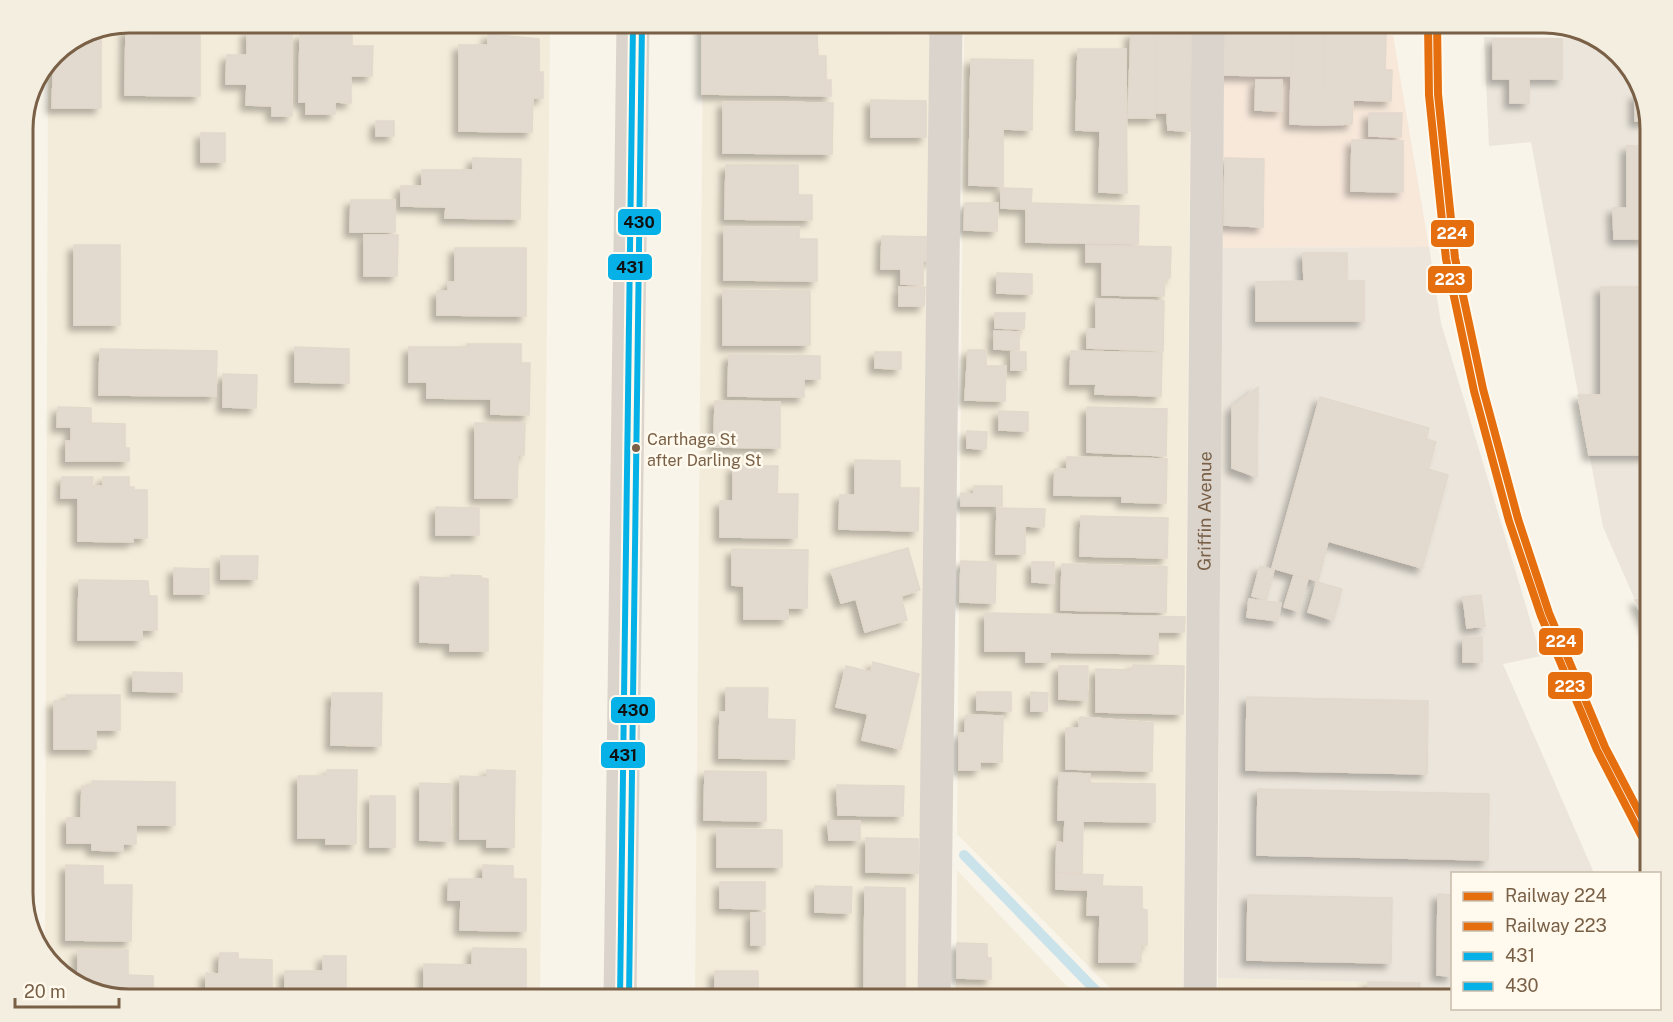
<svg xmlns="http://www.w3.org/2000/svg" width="1673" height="1022" font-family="'Public Sans',sans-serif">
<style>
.residential{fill:#f4ecda}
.commercial{fill:#f7e8da}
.industrial{fill:#ebe5db}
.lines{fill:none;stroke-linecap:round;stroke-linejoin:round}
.stream{stroke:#cae2ea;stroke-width:10}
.building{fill:#e3dacf;stroke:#e2d8cc;stroke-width:1.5;filter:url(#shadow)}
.minor{stroke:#dbd4cc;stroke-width:33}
.bus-1-casing{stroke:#fffaed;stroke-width:10}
.bus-2-casing{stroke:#fffaed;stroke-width:10}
.bus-1{stroke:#06b1e7;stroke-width:6}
.bus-2{stroke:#06b1e7;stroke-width:6}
.rail-1-casing{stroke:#fffaed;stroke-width:12}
.rail-2-casing{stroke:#fffaed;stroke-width:12}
.rail-1{stroke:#e56e0f;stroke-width:8}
.rail-2{stroke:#e56e0f;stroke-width:8}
.bus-dot{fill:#796047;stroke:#fffaed;stroke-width:2}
.labels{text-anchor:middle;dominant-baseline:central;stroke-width:5;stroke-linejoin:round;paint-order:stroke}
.bus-label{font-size:16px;fill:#796047;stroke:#fffaed;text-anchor:start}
.street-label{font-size:18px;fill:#796047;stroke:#fffaed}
.rim{fill:none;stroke:#796047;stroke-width:3}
.line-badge{stroke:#fffaed;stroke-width:2}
.badge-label{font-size:16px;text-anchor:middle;font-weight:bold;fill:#fff}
.pale-badge-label{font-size:16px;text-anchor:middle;font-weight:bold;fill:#111}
</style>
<defs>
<filter id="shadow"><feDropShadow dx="-5.5" dy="5.5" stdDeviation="3" flood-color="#0004"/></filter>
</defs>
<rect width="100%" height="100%" fill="#f8f4ea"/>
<path class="residential" d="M126,23L550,31L540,999H129L75,985L45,954L48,66L54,53L88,30Z
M964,28L1191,34L1183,999H1121L957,834Z
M703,32L935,35L928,999H695Z
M957,870L1079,999H956Z
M1218,978L1368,982V999H1218Z"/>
<path class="commercial" d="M1222,30L1393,35L1429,247L1221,248Z"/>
<path class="industrial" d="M1484,37L1599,38L1636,75L1650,122V634L1603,527L1531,142L1489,146Z
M1429,247L1441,323L1541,656L1503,664L1594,873L1452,874V999H1368L1367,982L1218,978L1221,248Z"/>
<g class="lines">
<path class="stream" d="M964,855L1104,999"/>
</g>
<path class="building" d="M702,23H738V32L817,34L818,56H826V80H831V96L702,94Z
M126,29H154L153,34L200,35V96L125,95Z
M1222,30L1292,31L1291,76L1221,75Z
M88,31H101V108H52L54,53Z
M247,31L292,32V116H272V106L246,105L247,84H226L227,55H247Z
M1292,31L1324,32L1322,125L1290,124Z
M1324,32L1386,33L1385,70H1392L1391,101L1353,100L1352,124L1322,125Z
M1131,33H1157L1155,118H1128Z
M1157,33L1191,34L1190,131L1168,130L1167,113H1155Z
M300,34L352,35V46H373L372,76H351V103L335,102V114H306V102H299Z
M488,34L539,39V72H543V98H533L532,132L459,131V45H488Z
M1493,39H1562V79H1529V103H1510V79H1493Z
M1078,49H1126L1127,193L1099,192L1100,131L1076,130Z
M971,59L1033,60L1032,130L1003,129V186L969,185Z
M1256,80H1282V111L1255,110Z
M1635,94H1642L1650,121H1635Z
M871,100L926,101V137H871Z
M723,102L833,103L832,154L723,153Z
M1369,113H1402L1401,137L1369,136Z
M376,121H394V136H376Z
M201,133H225V162H201Z
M1352,140L1403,141V192L1351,191Z
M1627,146H1650V211H1646V239H1614L1613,208H1627Z
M473,158L521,159L520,219L445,218L446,207L401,206V186H422V170H473Z
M1225,158L1264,159L1263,227L1224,225Z
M726,165H798V195H812V220L725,219Z
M1001,188L1032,189L1031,203L1139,206L1138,244L1026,242V209L1001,208Z
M351,200H395V232H350Z
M965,203H998L997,231L964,230Z
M724,227H799V239H817V281L724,280Z
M364,235H398L397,276H364Z
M882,236L931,237V261H923V285L901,284V269H881Z
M74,245H120V325H74Z
M1086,245L1171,247L1170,278H1165L1164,296L1102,295V262H1086Z
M455,248H526V316L437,315V291H448V282H455Z
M1303,253H1347V281H1364V321H1256V282L1304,281Z
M997,273L1032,274V294L997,293Z
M899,287H925L924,306H899Z
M1601,287H1650V455H1589L1578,395H1601Z
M723,290L810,291V345H723Z
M1096,299L1164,301L1163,351L1087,348V329H1096Z
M995,313H1025L1024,329L995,328Z
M994,331L1019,332V350L994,349Z
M467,344H521V363H530L529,415L491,414V399L427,398V382H409V347H467Z
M295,347L349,349V383L295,382Z
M100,349L217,351L216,396L99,395Z
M968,350H986V366H1006L1005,401L965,400Z
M1071,351L1162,353L1161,396L1095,394L1096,384H1070Z
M875,352H901V369L875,368Z
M1011,352H1026V370H1011Z
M729,355L820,356V379H804V397L728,396Z
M223,374L257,375L256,408L223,407Z
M1258,387L1257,477L1232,468V407Z
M1320,397L1429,428L1426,439L1436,442L1428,469L1448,475L1422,568L1328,541L1318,581L1272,568Z
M715,401L780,402V448L714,447Z
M58,407L91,408V423L125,424V448H129V461H66V441H71V427H57Z
M1087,407L1167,409L1166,456L1087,452Z
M999,411L1028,412V431L999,430Z
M475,423H525L524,455H518L517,498H475Z
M967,431L987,432L986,449L967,448Z
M1067,457L1167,459L1166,503L1122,502V496L1054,495L1055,469H1067Z
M855,460L900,461V488H919L918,531L839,529L840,495H855Z
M733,466H778L777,494H798L797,538L720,537V501H733Z
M62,477H93L92,486H103V477H129V487H134V490H147V538H133V542L78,541V498H61Z
M974,486H1002V506H961V493L974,494Z
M436,507L479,508V535H436Z
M997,508L1045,509L1044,527L1025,526V554H996Z
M1081,516L1168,518L1167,558L1080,556Z
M908,548L920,590L901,596L907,620L865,632L856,599L841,603L831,570Z
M732,549L808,550L807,608H788V619H744V586L732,585Z
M221,556H258L257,579H221Z
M961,561L996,562L995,603L960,602Z
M1032,562H1054V583L1032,582Z
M1062,564L1167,567L1166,612L1061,610Z
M1260,566L1274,570L1266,600L1252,596Z
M174,568L209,569V594H174Z
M451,575L481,576V578L488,579V651H450V643L420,642V577L450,578Z
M1294,575L1308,579L1298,611L1284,607Z
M79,580L148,581L149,596H157V630H142V640H78Z
M1317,582L1342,589L1333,620L1308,612Z
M1481,595L1485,626L1467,628L1463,597Z
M1249,599L1281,603L1278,621L1247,617Z
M1635,600L1650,601V634Z
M985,613L1185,617L1184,632H1158V654L1050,652V662H1026V651H985Z
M1482,637V662H1463V638Z
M873,662L919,674L901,749L862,740L868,714L836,707L846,666L871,672Z
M1133,665L1184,666L1183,714L1096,712V669L1133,670Z
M1059,666H1088L1087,700L1059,699Z
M133,672L182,673V692L133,691Z
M726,688H768L767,719L795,720L794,759L719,758L720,712H726Z
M977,692H1011V711L977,710Z
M1031,692L1048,693L1047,711H1031Z
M332,693H382L381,746L331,745Z
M66,695H120V730H96V749H54V701H66Z
M1247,697L1428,701L1427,774L1246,770Z
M966,715L1003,716L1002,762H980V770H959V733H965Z
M1080,717L1153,723L1152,771L1066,769V728H1079Z
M327,770H357L356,844H326V838H298V776H327Z
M487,770L515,771L514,847H487V839H460V776L487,777Z
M705,771L766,772V821L704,820Z
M1059,773L1090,774V783L1155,784V822L1083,821L1082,873L1056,872L1057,842L1064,843L1065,820H1058Z
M92,781L175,782V825H136V844H123V851L92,850V843H67V818H81L82,786H92Z
M420,783L451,784L450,841L420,840Z
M837,785L904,786L903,816L838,815Z
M1258,789L1489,794L1488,860L1257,855Z
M370,796H395V847H370Z
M828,821H860V840H829Z
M717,829L782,830V867H717Z
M866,838L918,839V873L866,872Z
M66,865L103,866V885H132L131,941L66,940Z
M483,865L513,866V879H526V931L460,930L461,900H448L449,879H483Z
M1056,873L1103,875L1102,886L1142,887V909L1147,910V945H1141V962H1099L1100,915H1087L1088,890L1056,889Z
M720,882H765V909L720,908Z
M815,886L852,887L851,913L815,912Z
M865,887L905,888V999H864Z
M1438,894L1452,895V976L1437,975Z
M1248,895L1392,898L1391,963L1247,960Z
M751,913H765V945H751Z
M957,943L987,944V958H991V979L957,978Z
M473,948L526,949V998L424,996V964L472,965Z
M78,950H128V975L153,976V992L162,999L129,1000L75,985L65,975H78Z
M220,953H238V959L272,960V999H206V973L219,974Z
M323,956H346V999H285V971H323Z
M715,971H758V999H715Z
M1368,982L1420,983L1419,999H1368Z
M1305,995H1324V999H1305Z
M770,996L830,997V999H770Z"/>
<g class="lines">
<g class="minor">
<path d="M620,999L633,23"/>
<path d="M934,999L946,23"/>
<path id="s1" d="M1200,999L1208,23"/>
</g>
<defs>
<path id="bus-1" d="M620,999L633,23"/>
<path id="bus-2" d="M629,999L642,23"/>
</defs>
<use href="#bus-1" class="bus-1-casing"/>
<use href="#bus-2" class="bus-2-casing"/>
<use href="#bus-1" class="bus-1"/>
<use href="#bus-2" class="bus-2"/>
<defs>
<path id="rail-1" d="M1437,23L1438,94L1455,258L1483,389L1518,519L1549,613L1605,747L1650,833"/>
<path id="rail-2" d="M1428,23L1429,95L1446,259L1474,391L1509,521L1541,616L1597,750L1642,837"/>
</defs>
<use href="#rail-1" class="rail-1-casing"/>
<use href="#rail-2" class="rail-2-casing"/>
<use href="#rail-1" class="rail-1"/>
<use href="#rail-2" class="rail-2"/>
</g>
<circle class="bus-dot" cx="636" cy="448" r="5"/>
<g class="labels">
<g class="bus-label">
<text x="647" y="439">Carthage St<tspan x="647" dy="21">after Darling St</tspan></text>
</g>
<g class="street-label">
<text stroke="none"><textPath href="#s1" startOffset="488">Griffin Avenue</textPath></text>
</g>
</g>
<path d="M0 0H1673V1022H0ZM129 33H1544A96 96 0 0 1 1640 129V893A96 96 0 0 1 1544 989H129A96 96 0 0 1 33 893V129A96 96 0 0 1 129 33Z" fill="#f4eee0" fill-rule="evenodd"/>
<path class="rim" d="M129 33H1544A96 96 0 0 1 1640 129V893A96 96 0 0 1 1544 989H129A96 96 0 0 1 33 893V129A96 96 0 0 1 129 33Z"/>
<g class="line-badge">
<rect x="617" y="208" width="45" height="28" rx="6" fill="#06b1e7"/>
<rect x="1430" y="219" width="45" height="29" rx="6" fill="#e56e0f"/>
<rect x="607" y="253" width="46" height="28" rx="6" fill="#06b1e7"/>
<rect x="1427" y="265" width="46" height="29" rx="6" fill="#e56e0f"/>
<rect x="1538" y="627" width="46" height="29" rx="6" fill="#e56e0f"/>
<rect x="1547" y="671" width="46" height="29" rx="6" fill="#e56e0f"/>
<rect x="610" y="696" width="46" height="28" rx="6" fill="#06b1e7"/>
<rect x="600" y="741" width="46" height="28" rx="6" fill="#06b1e7"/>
</g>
<g class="badge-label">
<text x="1452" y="239">224</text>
<text x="1450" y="285">223</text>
<text x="1561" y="647">224</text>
<text x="1570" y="692">223</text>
</g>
<g class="pale-badge-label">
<text x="639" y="228">430</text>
<text x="630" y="273">431</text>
<text x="633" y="716">430</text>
<text x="623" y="761">431</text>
</g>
<rect x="1451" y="872" width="210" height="138" fill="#fffaed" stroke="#c9bcab" stroke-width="1.5"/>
<rect x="1463" y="892" width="30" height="9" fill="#e56e0f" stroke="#c9bcab" stroke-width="1.5"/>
<text x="1505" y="902" font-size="18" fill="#796047">Railway 224</text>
<rect x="1463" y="922" width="30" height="9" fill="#e56e0f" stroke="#c9bcab" stroke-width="1.5"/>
<text x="1505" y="932" font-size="18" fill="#796047">Railway 223</text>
<rect x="1463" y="952" width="30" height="9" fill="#06b1e7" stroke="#c9bcab" stroke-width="1.5"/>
<text x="1505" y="962" font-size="18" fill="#796047">431</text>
<rect x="1463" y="982" width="30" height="9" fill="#06b1e7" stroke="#c9bcab" stroke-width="1.5"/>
<text x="1505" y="992" font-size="18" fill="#796047">430</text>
<path d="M15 998v9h104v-9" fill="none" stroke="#796047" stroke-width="3"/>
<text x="24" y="998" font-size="18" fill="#796047" stroke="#fffaed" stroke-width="4.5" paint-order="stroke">20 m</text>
</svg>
